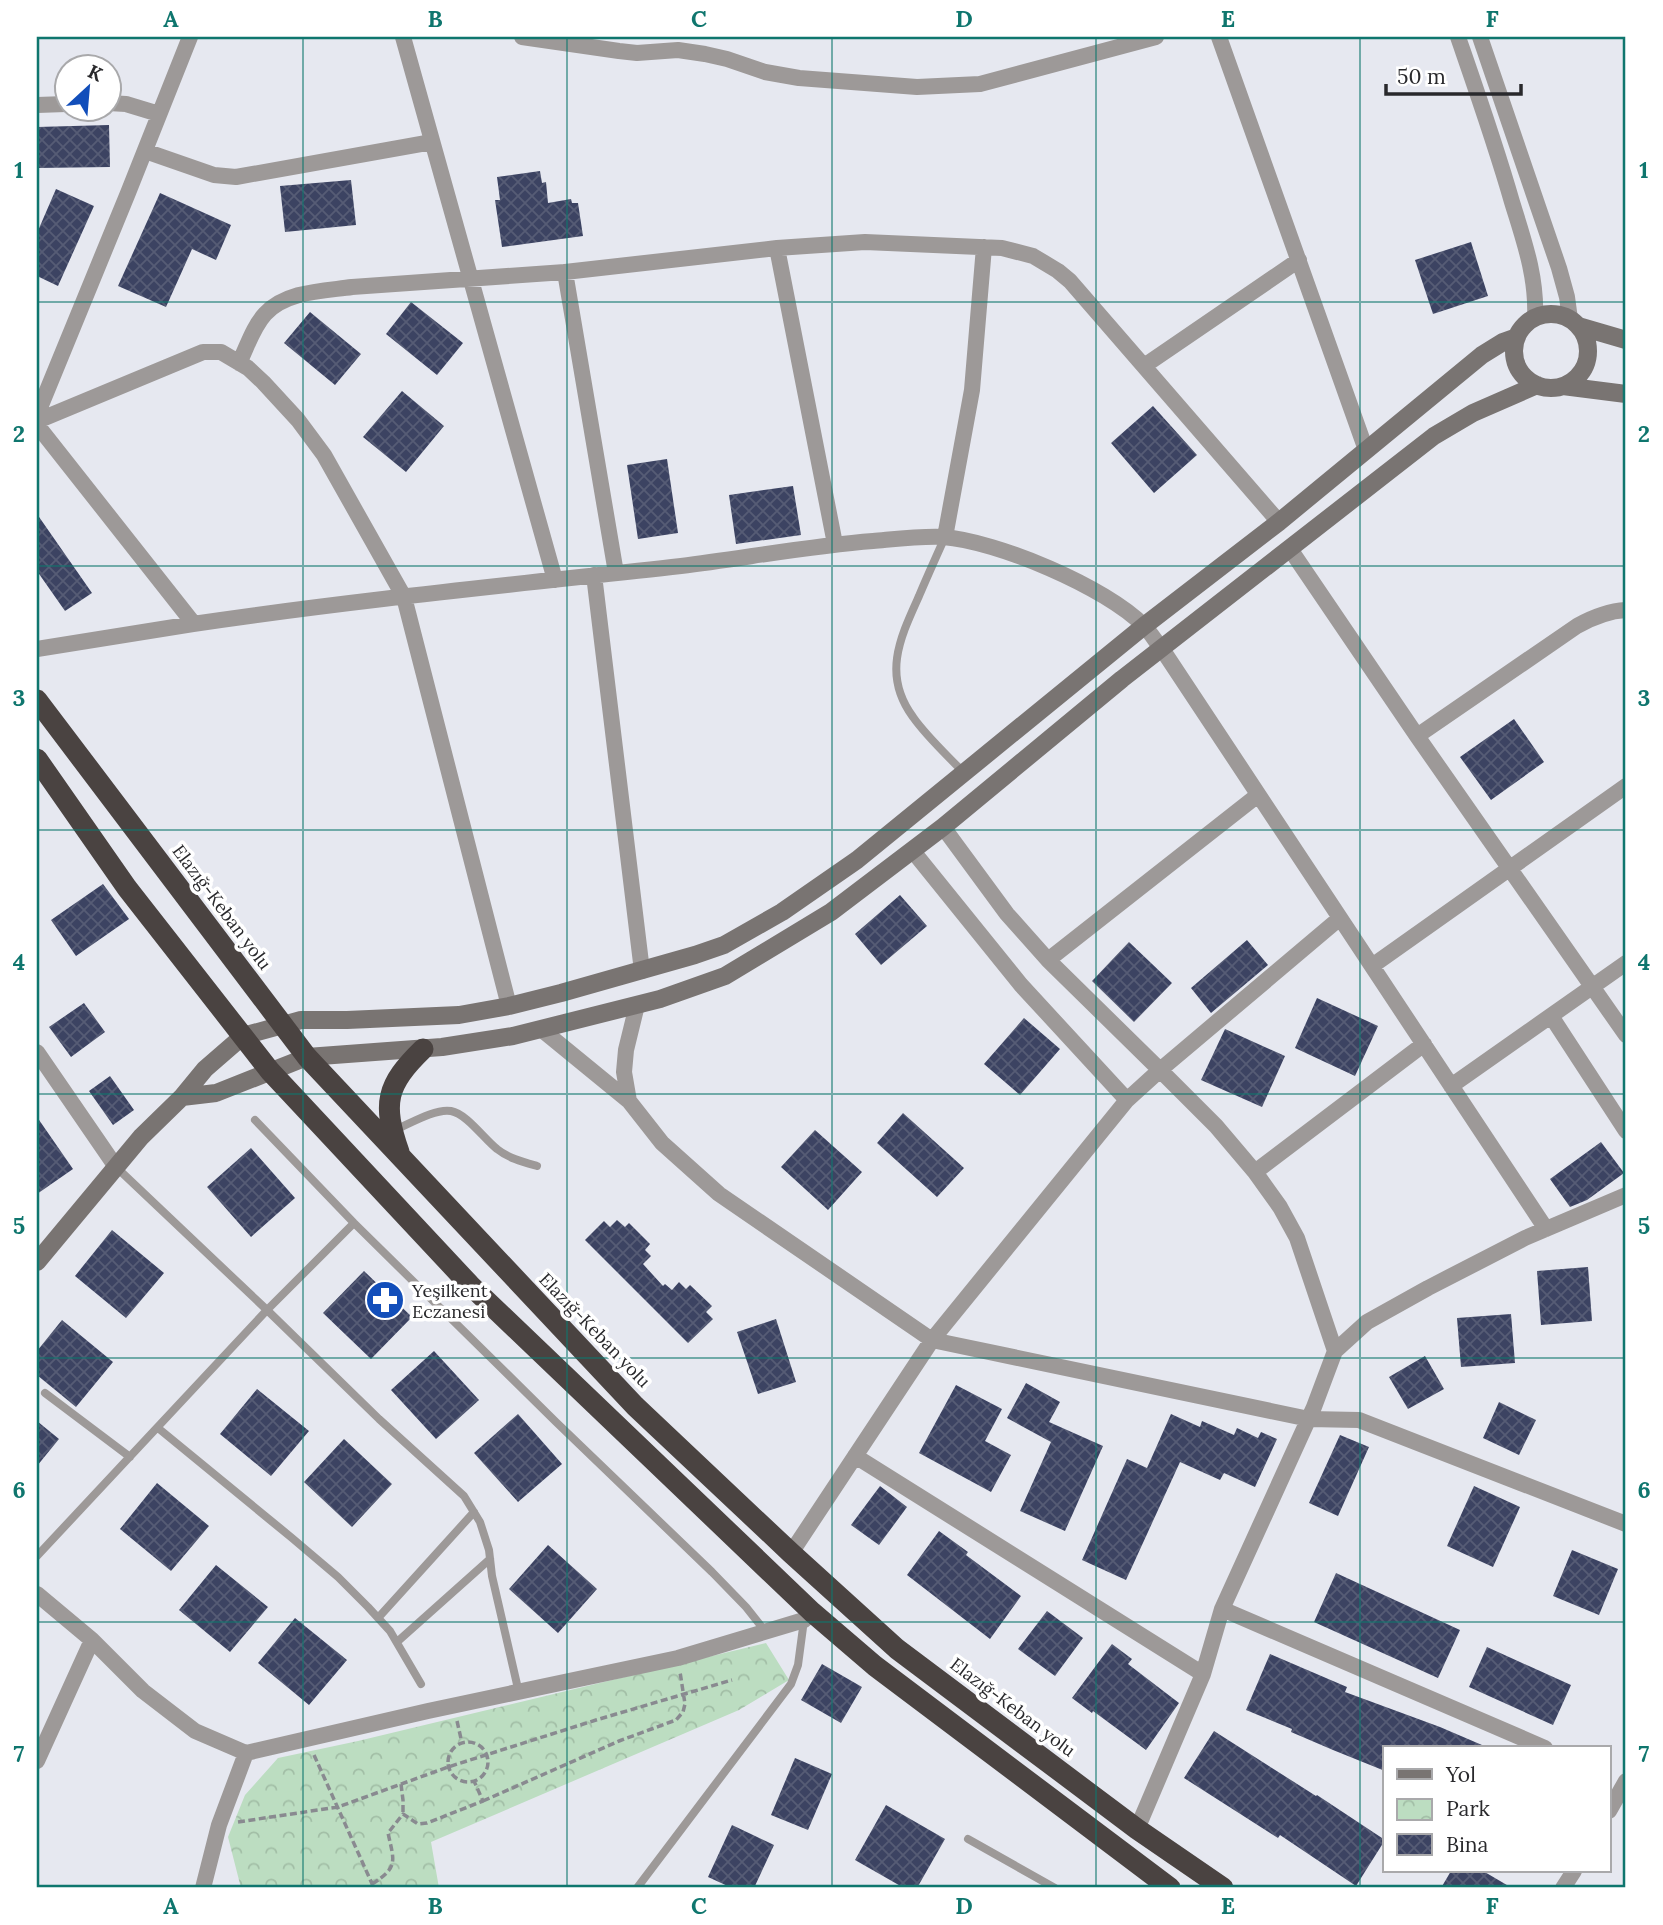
<svg xmlns="http://www.w3.org/2000/svg" width="1663" height="1925" font-family="Lora,serif">
<style>
.park{fill:url(#park-crowns)}
.building{fill:url(#building-cross-hatch)}
.lines{fill:none;stroke-linecap:round;stroke-linejoin:round}
.path{stroke:#898a90;stroke-width:3.5;stroke-dasharray:7 3.5;stroke-linecap:butt}
.lane{stroke:#9d9998;stroke-width:8}
.street{stroke:#9d9998;stroke-width:16}
.secondary{stroke:#797472;stroke-width:18}
.highway{stroke:#4a4341;stroke-width:21}
.grid{fill:none;stroke:#0f766e;stroke-width:2;stroke-opacity:0.55}
.labels{text-anchor:middle;dominant-baseline:central;stroke-width:7;stroke-linejoin:round;paint-order:stroke}
.street-label{font-size:18px;fill:#29292c;stroke:#fff}
.poi-label{font-size:18px;fill:#29292c;stroke:#fff;text-anchor:start}
.neatline{fill:none;stroke:#0f766e;stroke-width:2.5}
.grid-label{font-size:23px;text-anchor:middle;font-weight:bold;fill:#0f766e}
</style>
<defs>
<pattern id="park-crowns" width="20" height="18" patternUnits="userSpaceOnUse" patternTransform="scale(1.75)"><rect width="20" height="18" fill="#bcddc1"/><path d="M2 6a3 3 0 1 1 6 0M12 15a3 3 0 1 1 6 0" fill="none" stroke="#a2bea6"/></pattern>
<pattern id="building-cross-hatch" width="8" height="8" patternUnits="userSpaceOnUse" patternTransform="scale(1.75)"><rect width="8" height="8" fill="#3c4362"/><path d="M0 0l8 8M0 8l8-8" fill="none" stroke="#565c75"/></pattern>
</defs>
<rect width="100%" height="100%" fill="#e6e8f0"/>
<path class="park" d="M766,1643L789,1680L739,1710L431,1842L439,1888H241L228,1837L245,1795L278,1758L358,1741Z"/>
<path class="building" d="M109,125L110,167L37,168V127Z
M540,171L542,183L546,182L548,203L571,199L572,203H578L583,236L502,247L495,200H500L497,177Z
M351,180L356,225L285,232L280,186Z
M56,189L94,206L58,286L37,276V233Z
M160,193L231,225L216,260L192,249L166,307L118,286Z
M1471,242L1488,296L1433,314L1415,260Z
M411,302L463,343L437,375L386,334Z
M310,312L361,354L335,385L284,343Z
M402,391L444,426L406,472L363,437Z
M1153,406L1197,455L1154,493L1111,443Z
M667,459L678,533L638,539L627,465Z
M793,486L801,535L736,544L729,495Z
M37,514L92,593L65,611L37,571Z
M1514,719L1544,762L1491,800L1460,757Z
M103,884L129,919L76,956L51,920Z
M900,895L927,926L881,965L855,934Z
M1247,940L1268,965L1211,1013L1191,988Z
M1129,942L1172,983L1134,1022L1092,981Z
M1317,998L1378,1026L1355,1076L1295,1048Z
M84,1003L105,1032L71,1057L49,1027Z
M1024,1018L1060,1049L1020,1095L984,1064Z
M1225,1029L1285,1056L1262,1107L1201,1080Z
M110,1076L134,1110L113,1125L89,1091Z
M903,1113L964,1168L937,1197L877,1143Z
M37,1117L73,1169L37,1194Z
M815,1130L862,1172L828,1210L781,1167Z
M1601,1142L1624,1173L1587,1200L1570,1207L1550,1179Z
M251,1148L295,1198L251,1237L207,1187Z
M617,1220L625,1227L629,1223L650,1244L645,1250L651,1256L643,1264L663,1286L665,1284L672,1290L679,1282L686,1289L690,1285L712,1306L706,1312L713,1319L688,1343L585,1240L604,1221L610,1227Z
M112,1230L164,1273L126,1318L75,1276Z
M1588,1267L1592,1321L1541,1325L1537,1271Z
M364,1271L412,1317L371,1359L323,1313Z
M1511,1314L1515,1363L1461,1367L1457,1318Z
M776,1319L796,1382L758,1394L737,1332Z
M62,1320L113,1362L76,1407L37,1375V1351Z
M434,1351L479,1400L436,1439L391,1390Z
M1425,1356L1444,1389L1408,1409L1389,1377Z
M1026,1383L1060,1402L1049,1422L1103,1446L1065,1531L1020,1511L1051,1442L1007,1418Z
M956,1385L1002,1409L985,1441L1011,1455L991,1492L919,1453Z
M257,1389L309,1431L271,1476L220,1434Z
M1499,1402L1536,1420L1519,1455L1483,1438Z
M518,1414L562,1464L518,1502L474,1453Z
M1171,1414L1200,1427L1202,1421L1234,1435L1237,1428L1258,1438L1261,1432L1277,1439L1255,1487L1224,1473L1220,1480L1180,1462L1126,1580L1082,1560L1127,1459L1147,1468Z
M37,1421L59,1439L37,1466Z
M1340,1435L1369,1447L1338,1516L1309,1503Z
M344,1439L392,1484L352,1527L304,1482Z
M157,1483L209,1526L171,1571L120,1529Z
M880,1486L907,1507L879,1545L851,1525Z
M1474,1486L1520,1507L1493,1567L1447,1546Z
M939,1531L968,1552L966,1555L1021,1596L990,1639L907,1575Z
M548,1545L597,1589L558,1633L509,1589Z
M1572,1550L1618,1569L1599,1615L1553,1596Z
M216,1565L268,1607L230,1652L179,1610Z
M1336,1573L1460,1630L1438,1678L1314,1622Z
M1047,1611L1083,1638L1055,1676L1018,1649Z
M295,1618L347,1660L309,1705L258,1663Z
M1112,1644L1132,1659L1128,1664L1179,1703L1146,1750L1093,1711L1092,1713L1072,1698Z
M1487,1647L1571,1685L1553,1725L1469,1687Z
M1270,1654L1347,1687L1345,1692L1440,1727L1489,1748H1385V1771L1333,1750L1291,1732L1292,1729L1246,1710Z
M822,1664L862,1687L841,1723L801,1700Z
M1214,1731L1316,1796L1317,1795L1385,1840L1356,1886L1280,1835L1278,1838L1184,1778Z
M795,1758L832,1774L808,1830L771,1815Z
M886,1805L945,1839L917,1888H904L855,1860Z
M732,1825L774,1845L754,1888H732L708,1877Z
M1451,1871H1483L1512,1888H1441Z"/>
<g class="lines">
<path class="path" d="M457,1721L462,1743
M448 1762a20 20 0 1 1 40 0a20 20 0 1 1-40 0Z
M314,1755L374,1888
M401,1784L403,1800V1813
M483,1801L619,1741L676,1720L683,1712L685,1704L680,1672
M238,1822L338,1807L448,1767L596,1720L732,1680
M372,1884C399,1867 394,1861 388,1833L403,1814L418,1824L427,1823L483,1801L474,1781"/>
<path class="lane" d="M945,537C936,557 927,577 919,596C900,638 882,675 913,717C927,737 947,755 964,773
M255,1120L354,1223L556,1422L712,1572L746,1607L765,1631
M395,1130C409,1124 436,1108 451,1111C467,1114 484,1139 497,1149C508,1158 523,1162 537,1166
M116,1167L267,1310L379,1419L464,1496L480,1522L489,1550L492,1576L519,1693
M45,1393L130,1457
M158,1428L292,1538L338,1577L368,1607L390,1631L421,1684
M37,1556L267,1310L354,1223
M378,1618L474,1512
M397,1642L490,1559
M968,1839L1055,1888
M637,1888L791,1684L798,1665L804,1620"/>
<path class="street" d="M403,37L555,580
M522,37L619,51L637,53L678,50L705,54L727,59L765,72L799,78L917,87L980,84L1156,37
M1219,37L1366,450
M1458,37C1477,92 1496,146 1512,202C1524,241 1537,277 1535,318
M1480,37L1559,268L1567,297L1570,319
M108,103L126,104L159,114
M37,105L66,104
M145,151L214,175L236,177L432,142
M777,248L835,544
M565,272L616,573
M239,363C247,347 253,327 265,314C286,291 324,291 352,287L565,272L777,248L865,242L1002,248L1033,256L1058,271L1070,281L1279,522
M1144,366L1299,260
M37,415L128,193L190,37
M37,421L203,352H221L248,368L263,382L298,420L324,455L404,597L509,1006
M37,425L194,624
M945,537L972,390L984,247
M1290,549L1417,736L1626,1035
M594,575L642,971
M37,649C89,641 141,632 193,624C355,600 519,584 681,566C745,558 809,546 873,541C896,539 920,536 943,537C997,541 1106,587 1144,626C1151,633 1156,642 1162,649L1546,1229
M1417,736L1577,626C1593,617 1608,611 1626,610
M943,827L1007,914L1048,960L1160,1070L1340,918
M912,850L1021,985L1127,1100
M1048,960L1258,795
M1372,966L1626,786
M1551,1016L1626,1131
M541,1029L629,1101L624,1072L626,1050L637,1005
M37,1052L116,1167
M1451,1086L1626,963
M629,1101L662,1143L719,1194L932,1340L1309,1419L1359,1420L1626,1524
M1255,1172L1424,1044
M855,1456L1203,1674
M791,1553L932,1340L1127,1100L1160,1070L1216,1126L1255,1172L1280,1207L1297,1238L1335,1351
M37,1594L92,1640L143,1691L195,1731L246,1753L428,1711L678,1658L804,1620L812,1612
M1222,1609L1545,1748
M37,1761L92,1640
M1609,1811L1626,1781
M1137,1829L1203,1674L1222,1609L1314,1407L1335,1351L1367,1322L1428,1288L1525,1238L1626,1195
M203,1888L219,1825L246,1753
M1563,1888L1574,1871"/>
<path class="secondary" d="M1514 351a37 37 0 1 1 74 0a37 37 0 1 1-74 0Z
M1578,326L1626,340
M1563,386L1626,394
M182,1097L216,1093L307,1057L442,1047L513,1036L660,999L725,976L831,912L943,827L1122,679L1434,436L1473,413L1537,385
M37,1262L141,1137L182,1097L205,1069L243,1036L301,1020H347L459,1015L509,1006L561,993L695,955L724,945L782,912L857,860L1144,626L1279,522L1482,355L1503,342L1517,337"/>
<path class="highway" d="M37,700L307,1057L635,1406L791,1553L897,1649L1137,1829L1223,1888
M37,759L127,888L270,1071L470,1285L812,1612L875,1666L1170,1888
M399,1152C382,1103 386,1085 423,1049"/>
</g>
<path class="grid" d="M303,37V1888M567,37V1888M832,37V1888M1096,37V1888M1360,37V1888M37,302H1626M37,566H1626M37,830H1626M37,1094H1626M37,1358H1626M37,1622H1626"/>
<defs>
<symbol id="pharmacy-disc" viewBox="-11 -11 22 22"><circle r="9.5" fill="#124eba" stroke="#fff"/><path d="M-2-6h4v4h4v4h-4v4h-4v-4h-4v-4h4Z" fill="#fff"/></symbol>
</defs>
<g fill-rule="evenodd">
<use href="#pharmacy-disc" x="363" y="1278" width="44" height="44"/>
</g>
<g class="labels">
<g class="street-label">
<text transform="translate(222 907) rotate(53)">Elazığ-Keban yolu</text>
<text transform="translate(595 1330) rotate(46)">Elazığ-Keban yolu</text>
<text transform="translate(1013 1707) rotate(37)">Elazığ-Keban yolu</text>
</g>
<g class="poi-label">
<text x="412" y="1290">Yeşilkent<tspan x="412" dy="21">Eczanesi</tspan></text>
</g>
</g>
<rect width="1663" height="1925" fill="none" stroke="#ffffff" stroke-width="77"/>
<rect x="1383" y="1746" width="228" height="126" fill="#ffffff" stroke="#a9a9ab" stroke-width="2"/>
<rect x="1397" y="1769" width="35" height="10" fill="#797472" stroke="#a9a9ab" stroke-width="2"/>
<text x="1446" y="1782" font-size="21" fill="#29292c">Yol</text>
<rect x="1397" y="1799" width="35" height="21" fill="url(#park-crowns)" stroke="#a9a9ab" stroke-width="2"/>
<text x="1446" y="1816" font-size="21" fill="#29292c">Park</text>
<rect x="1397" y="1834" width="35" height="21" fill="url(#building-cross-hatch)" stroke="#a9a9ab" stroke-width="2"/>
<text x="1446" y="1852" font-size="21" fill="#29292c">Bina</text>
<g transform="translate(88 88) rotate(26)"><circle r="33" fill="#ffffff" stroke="#a9a9ab" stroke-width="2"/>
<path d="M0-5L12 26L0 18L-12 26Z" fill="#124eba"/>
<text y="-10" font-size="19" font-weight="bold" text-anchor="middle" fill="#29292c">K</text>
</g>
<path d="M1386 84v10h135v-10" fill="none" stroke="#29292c" stroke-width="3.5"/>
<text x="1397" y="84" font-size="21" fill="#29292c" stroke="#ffffff" stroke-width="5" paint-order="stroke">50 m</text>
<rect x="38" y="38" width="1586" height="1848" class="neatline"/>
<g class="grid-label">
<text x="171" y="27">A</text>
<text x="435" y="27">B</text>
<text x="699" y="27">C</text>
<text x="964" y="27">D</text>
<text x="1228" y="27">E</text>
<text x="1492" y="27">F</text>
<text x="19" y="178">1</text>
<text x="1644" y="178">1</text>
<text x="19" y="442">2</text>
<text x="1644" y="442">2</text>
<text x="19" y="706">3</text>
<text x="1644" y="706">3</text>
<text x="19" y="970">4</text>
<text x="1644" y="970">4</text>
<text x="19" y="1234">5</text>
<text x="1644" y="1234">5</text>
<text x="19" y="1498">6</text>
<text x="1644" y="1498">6</text>
<text x="19" y="1762">7</text>
<text x="1644" y="1762">7</text>
<text x="171" y="1914">A</text>
<text x="435" y="1914">B</text>
<text x="699" y="1914">C</text>
<text x="964" y="1914">D</text>
<text x="1228" y="1914">E</text>
<text x="1492" y="1914">F</text>
</g>
</svg>
